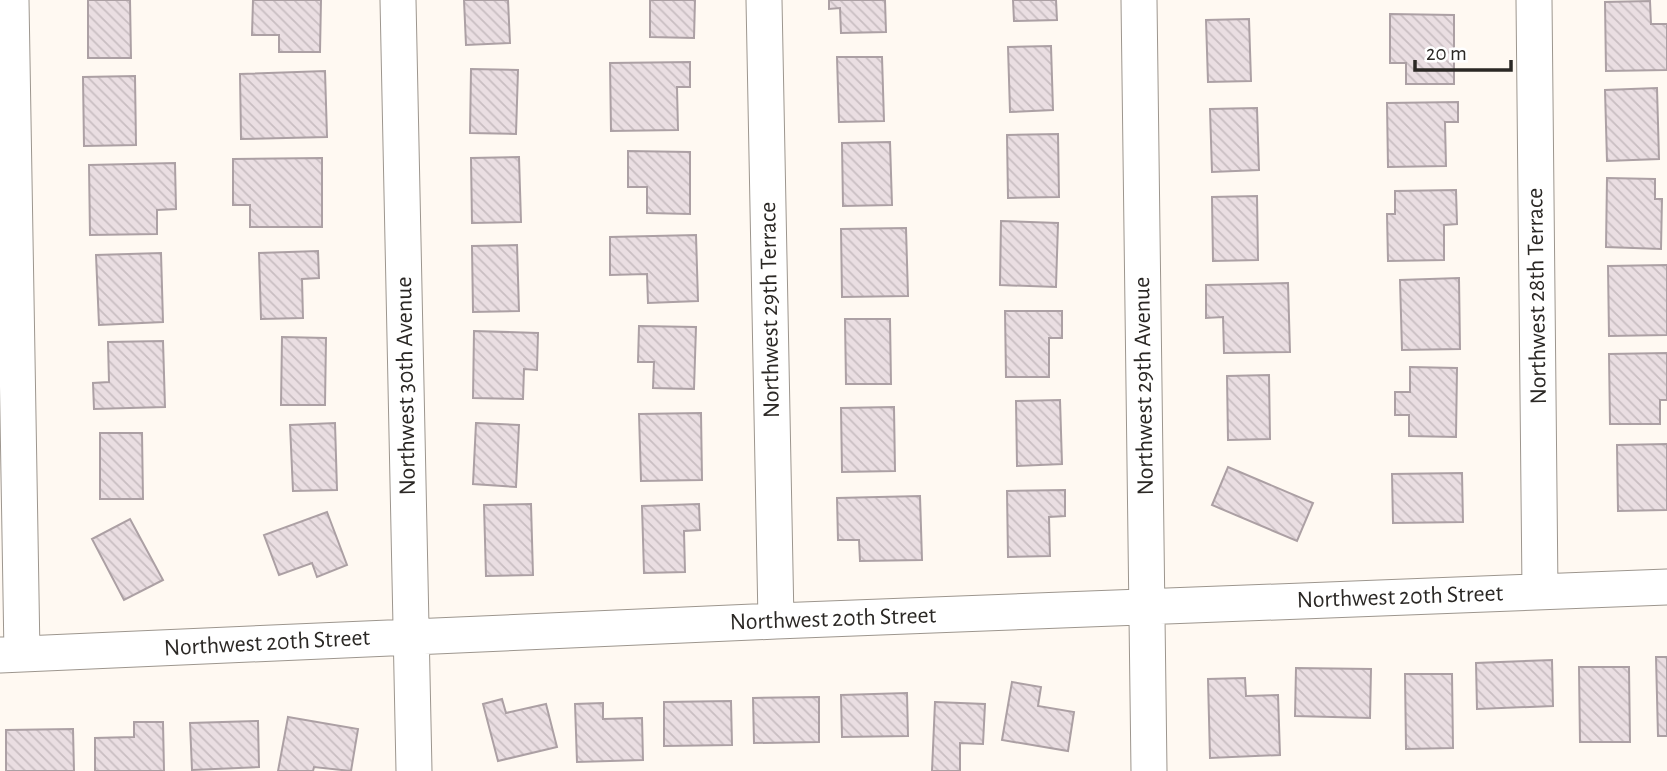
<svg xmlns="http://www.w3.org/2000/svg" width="1667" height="771" font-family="'Alegreya Sans',sans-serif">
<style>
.building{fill:url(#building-back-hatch);stroke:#aca0a4;stroke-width:2}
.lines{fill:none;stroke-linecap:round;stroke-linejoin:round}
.minor-casing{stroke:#9d968e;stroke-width:37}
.minor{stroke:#fff;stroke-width:35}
.labels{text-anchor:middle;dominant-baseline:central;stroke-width:5;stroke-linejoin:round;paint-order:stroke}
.street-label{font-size:24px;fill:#2b2825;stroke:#fff}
</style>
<defs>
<pattern id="building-back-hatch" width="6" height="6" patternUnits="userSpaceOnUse" patternTransform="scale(1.75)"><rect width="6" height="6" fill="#eadee2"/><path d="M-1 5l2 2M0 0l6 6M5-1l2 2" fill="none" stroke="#c9bec2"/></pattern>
</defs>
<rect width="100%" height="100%" fill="#fff9f2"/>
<path class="building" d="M88,0H130L131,58H88Z
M253,0H321L320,52H279V35H252Z
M464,0H508L510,43L466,45Z
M650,0H695L694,38L650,37Z
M829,0H885L886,32L841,33L840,8L829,9Z
M1013,0H1056L1057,20L1014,21Z
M1650,1L1651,24H1667V70L1606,71L1605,2Z
M1390,14L1454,15V84H1406V63H1390Z
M1249,19L1251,81L1208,82L1206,20Z
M1051,46L1053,110L1010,112L1008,47Z
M837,57H882L884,121L839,122Z
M690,62V87H677L678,130L611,131L610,63Z
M471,69L518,70L516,134L470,133Z
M325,71L327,137L241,139L240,74Z
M135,76L136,145L84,146L83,77Z
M1657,88L1659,159L1607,161L1605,90Z
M1458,102V122H1445L1446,166L1388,167L1387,103Z
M1257,108L1259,170L1212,172L1210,109Z
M1058,134L1059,197L1008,198L1007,135Z
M890,142L892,205L843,206L842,143Z
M628,151L690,152V214L647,213V187H628Z
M519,157L521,222L472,223L471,158Z
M322,158V227H250V205H233V159Z
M175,163L176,209L157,210V234L90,235L89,165Z
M1607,178L1655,179V199H1662L1661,249L1606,247Z
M1456,190L1457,224L1444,225V260L1388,261L1387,214H1395V191Z
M1257,196L1258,260L1213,261L1212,197Z
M1001,221L1058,223L1056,287L1000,285Z
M906,228L908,296L842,297L841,229Z
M696,235L698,301L648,303L647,274L610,275V237Z
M517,245L519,311L473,312L472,246Z
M318,251L319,278L302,279L303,318L261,319L259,253Z
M161,253L163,322L99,325L96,255Z
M1667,265V335L1609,336L1608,266Z
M1459,278L1460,349L1402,350L1400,280Z
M1288,283L1290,352L1224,353L1223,317L1206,318V285Z
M1005,311H1062V338H1049V377H1006Z
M845,319H890L891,384H846Z
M639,326L696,327L694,389L653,388L654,362H638Z
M474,331L538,333L537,370L524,369L523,399L473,398Z
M282,337L326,338L325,405H281Z
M163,341L165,407L94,409L93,383L109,382L108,342Z
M1667,353V400H1660V424H1610L1609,354Z
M1410,367L1457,368L1456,437L1409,436V415H1395V392H1410Z
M1269,375L1270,439L1228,440L1227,376Z
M1060,400L1062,464L1017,466L1016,401Z
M894,407L895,471L842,472L841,408Z
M701,413L702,480L641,481L639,414Z
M335,423L337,490L293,491L290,425Z
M476,423L519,425L516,487L473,484Z
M100,433H142L143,499H100Z
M1667,444V510L1618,511L1617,445Z
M1228,467L1313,503L1297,541L1212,505Z
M1462,473L1463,522L1393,523L1392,474Z
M1065,490V516L1049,517L1050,556L1008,557L1007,491Z
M920,496L922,560L860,561L859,540H838L837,498Z
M531,504L533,575L486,576L484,505Z
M699,504L700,530L684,531L685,572L644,573L642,506Z
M327,512L347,565L317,577L312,563L279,575L264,535Z
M130,519L163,580L124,600L92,539Z
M1656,657H1667V736H1658Z
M1552,660L1553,706L1477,709L1476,663Z
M1579,667H1629L1630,742H1580Z
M1296,668L1371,669L1370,718L1295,716Z
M1405,674H1452L1453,748L1406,749Z
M1245,678L1246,696L1278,695L1280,755L1210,758L1208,679Z
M1012,682L1041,687L1038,706L1074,712L1068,751L1002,740Z
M907,693L908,736L842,737L841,695Z
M819,697V742L754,743L753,698Z
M502,699L506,713L546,704L557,747L498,761L483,704Z
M731,701L732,745L664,746V702Z
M935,702L985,704L983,744L960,743V771H932Z
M603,703V719L642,718L643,760L577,762L575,704Z
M288,717L358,729L351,771L314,767L313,771H278Z
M258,721L259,767L192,770L190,723Z
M134,722H163L164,771H95V738L134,737Z
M73,729L74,771H6V730Z"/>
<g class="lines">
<defs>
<path id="minor" d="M11,0L22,654
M398,0L414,771
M764,0L776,621
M1139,0L1149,771
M1534,0L1540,591
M0,655L776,621L1667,587"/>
</defs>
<use href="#minor" class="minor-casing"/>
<use href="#minor" class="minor"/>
</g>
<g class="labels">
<g class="street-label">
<text transform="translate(1537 296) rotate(-91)">Northwest 28th Terrace</text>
<text transform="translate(770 310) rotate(-91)">Northwest 29th Terrace</text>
<text transform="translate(406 386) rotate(-91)">Northwest 30th Avenue</text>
<text transform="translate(1144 386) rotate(-91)">Northwest 29th Avenue</text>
<text transform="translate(1400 597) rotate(-2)">Northwest 20th Street</text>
<text transform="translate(833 619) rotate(-2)">Northwest 20th Street</text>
<text transform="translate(267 643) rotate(-3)">Northwest 20th Street</text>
</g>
</g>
<path d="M1415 60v10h96v-10" fill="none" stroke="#2b2825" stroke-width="3.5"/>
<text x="1426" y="60" font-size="21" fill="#2b2825" stroke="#ffffff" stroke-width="5" paint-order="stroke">20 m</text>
</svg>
